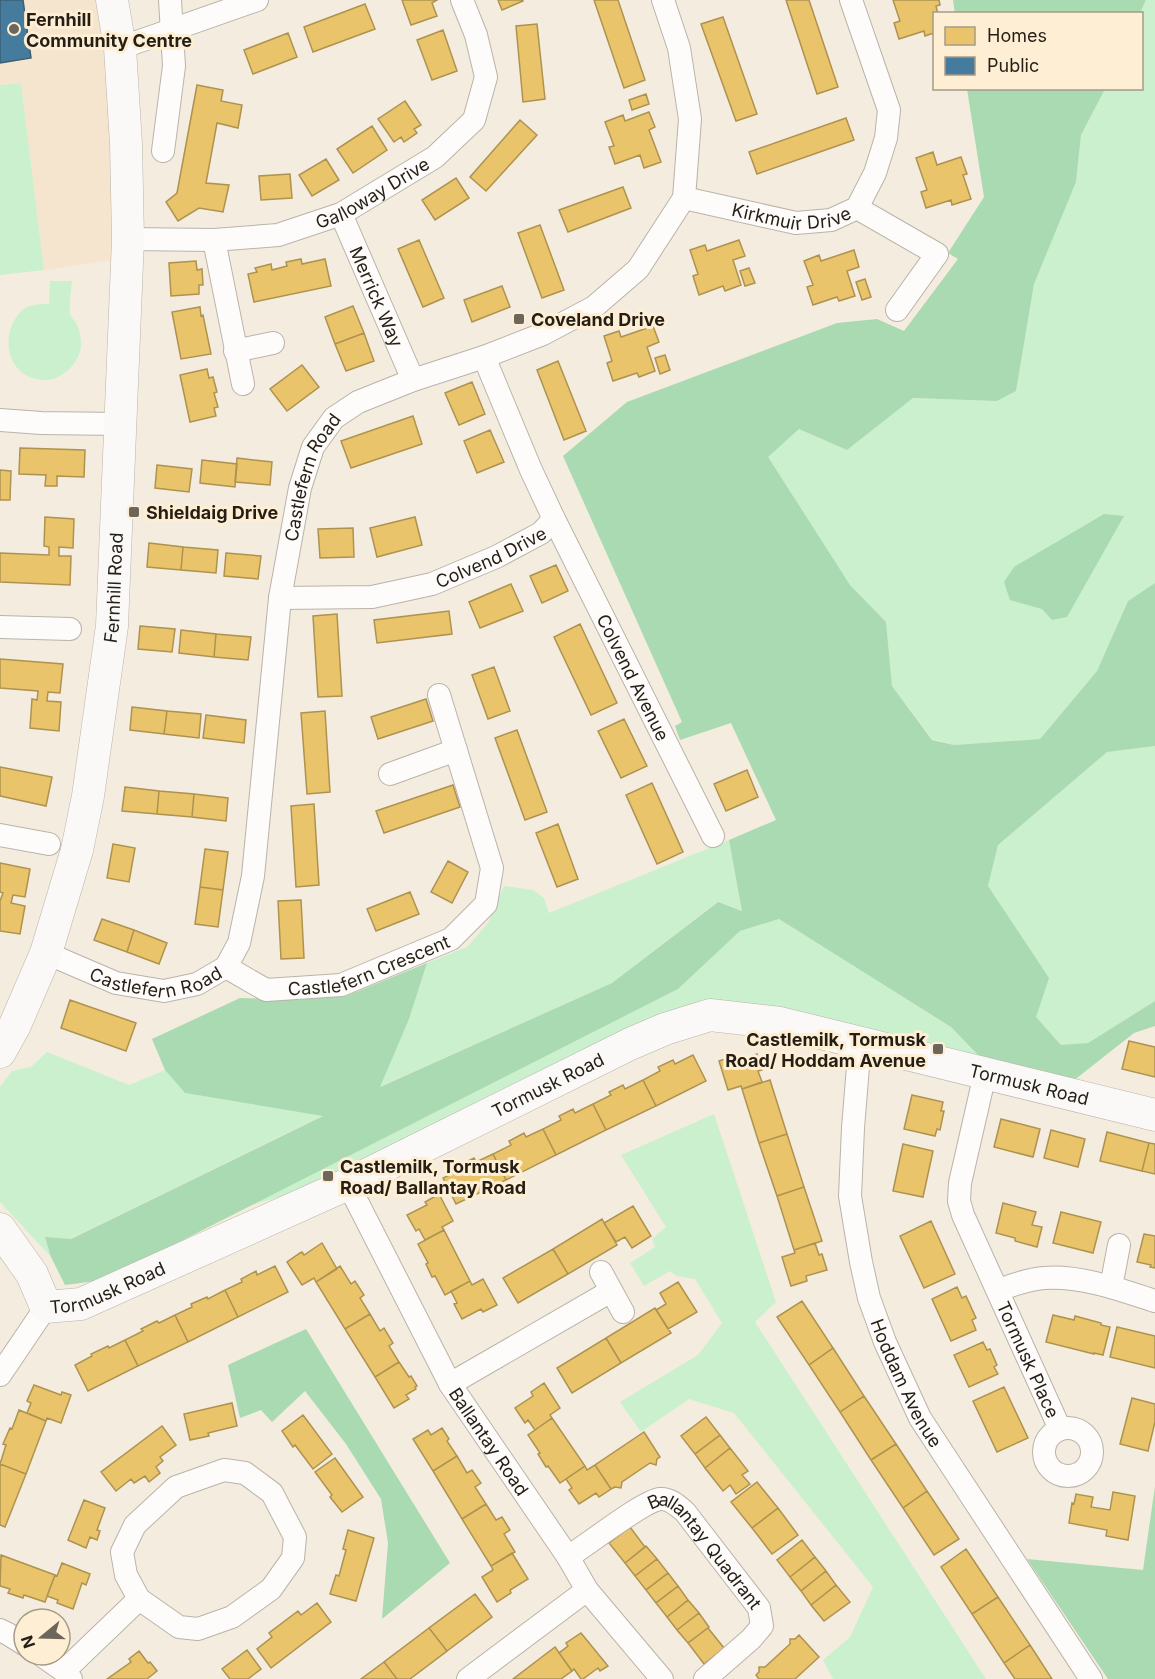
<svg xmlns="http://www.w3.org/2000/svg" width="1155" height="1679" font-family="Inter,sans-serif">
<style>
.built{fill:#f5e5ce}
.green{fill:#cbf0ce}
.forest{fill:#a9dab1}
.homes{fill:#e9c46a;stroke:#ae9250;stroke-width:1.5}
.public{fill:#457b9d;stroke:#3b5f74;stroke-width:1.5}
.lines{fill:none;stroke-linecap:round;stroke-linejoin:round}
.street-casing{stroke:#bab3a9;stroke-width:24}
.secondary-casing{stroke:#bab3a9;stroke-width:33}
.street{stroke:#fdfcfa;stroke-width:22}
.secondary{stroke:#faf9f8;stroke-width:32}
.poi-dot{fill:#6d665b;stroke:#feeed4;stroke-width:2}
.labels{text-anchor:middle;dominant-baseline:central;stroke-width:6;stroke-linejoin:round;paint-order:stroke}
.poi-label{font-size:18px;font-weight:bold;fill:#241e15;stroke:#feeed4;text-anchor:start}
.street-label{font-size:18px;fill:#241e15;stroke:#feeed4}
</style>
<rect width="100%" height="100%" fill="#f4ecde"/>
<path class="built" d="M0,0H99L108,46L113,188L112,260L44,270L21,83L0,85Z"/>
<path class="green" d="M1146,0H1155V583L1128,601L1097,671L1040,739L954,745L932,739L892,686L886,622L850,585L767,457L799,429L847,450L913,398L997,401L1016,391L1034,284L1076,182L1081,135L1105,89L1142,88V14L1140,13Z
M21,83L44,270L0,275V85Z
M50,281H72C71,291 69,304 70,314C71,318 76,321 77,325C81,334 82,344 80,352C76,363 69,371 60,376C53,380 45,381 37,379C2,373 0,323 27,307C34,304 42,304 49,304Z
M1155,746V1001L1088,1043L1062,1046L1036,1017L988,886L998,845L1107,752Z
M729,840L743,911L717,902L612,983L379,1087L409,1019L427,963L467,947L488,923L504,886L533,890L544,898L549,913Z
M779,919L951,1027L980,1057L744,1007L321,1185L251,1205L678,989L740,931Z
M47,1052L129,1085L165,1070L185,1093L324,1115L70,1239L46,1237L51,1257L0,1202V1087L12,1071L31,1067Z
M714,1114L776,1302L755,1322L986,1679H833L823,1660L850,1637L873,1587L734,1413L689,1399L641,1432L620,1402L698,1355L722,1323L695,1279L677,1276L670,1271L644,1286L630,1263L655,1247L652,1239L666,1227L621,1155Z"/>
<path class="forest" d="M953,0H1146L1140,13L955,14Z
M967,89H1105L1081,135L1076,182L1034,284L1016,391L997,401L913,398L847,450L799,429L768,457L850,585L886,622L892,686L932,740L954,745L1040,739L1097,671L1128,601L1155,583V746L1107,752L998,845L988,886L1049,978L1036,1017L1061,1045L1088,1043L1155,1001V1026L1134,1033L1073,1081L980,1057L951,1027L779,919L740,931L678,989L104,1280L65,1285L51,1257L45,1237L71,1239L323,1116L185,1093L165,1070L152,1039L240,998L294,1000L346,996L427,963L409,1019L380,1087L612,983L718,902L742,911L729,840L776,820L731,723L680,740L675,726L682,722L563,456L627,402L837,323L877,319L904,331L958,259L948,253L984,197Z
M1104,514L1124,516L1067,617L1052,620L1042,609L1010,600L1004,582L1014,567Z
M306,1329L450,1563L382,1619L388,1543L381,1499L346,1444L305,1391L272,1422L261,1410L240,1418L228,1365Z
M1155,1486V1679H1108L1027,1559L1143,1570Z"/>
<path class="homes" d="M402,0H437L432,3L437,16L411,25Z
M498,0H522L523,1L502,10Z
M594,0H618L645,80L624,88Z
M786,0H809L838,87L817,94Z
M893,0H939L940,5L936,6L938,14H934V33L925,36L924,31L899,39L894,23L900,21Z
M365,4L375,29L313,52L304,27Z
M723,17L757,114L736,121L701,24Z
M537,24L545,99L523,102L516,26Z
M443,30L457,71L432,80L417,40Z
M288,33L297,57L253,74L244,50Z
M197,85L223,90L221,101L242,105L238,128L217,123L206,183L229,185L223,212L199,208L178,221L166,202L177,193Z
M646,94L649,104L632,110L629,100Z
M405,101L421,125L414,129L417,133L404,142L401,137L394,142L378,119Z
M649,112L655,127L649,130L661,162L644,168L640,155L615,164L609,147L614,146L605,122L623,115L625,121Z
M846,118L854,140L757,174L749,152Z
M520,120L537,135L486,191L470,177Z
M372,126L387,150L353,173L337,149Z
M933,152L937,165L961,157L967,174L963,175L971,199L952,205L951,200L926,208L921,192L927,190L916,158Z
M326,159L339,180L312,196L299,175Z
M290,174L292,198L261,200L259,176Z
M456,178L469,198L435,220L422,200Z
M623,187L631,208L568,232L559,210Z
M540,225L564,290L542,298L518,233Z
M419,240L444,298L423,307L398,249Z
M739,240L745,256L733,260L741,285L725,291L723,286L699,295L693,276L698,274L690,250L705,245L707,251Z
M854,250L859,267L847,271L855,296L839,301L837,297L813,305L807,287L813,285L804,261L819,255L821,261Z
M301,259L302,264L325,259L331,286L254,302L248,274L257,272L255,268L271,264L272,270L287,266L286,262Z
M196,261L197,270L202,269L203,285H199V294L171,296L169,263Z
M749,268L755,283L745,286L740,271Z
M865,279L871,297L862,300L856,282Z
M502,286L510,307L472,322L464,300Z
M353,306L364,333L335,344L325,317Z
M200,307L201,316L203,315L211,354L181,359L172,312Z
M653,326L659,342L647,347L655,371L639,377L637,373L613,381L607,363L612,361L604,336L619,331L621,337Z
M364,333L374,361L346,371L335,344Z
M665,355L670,370L660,374L655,358Z
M558,361L586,431L564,440L537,370Z
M302,365L319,387L287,411L270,389Z
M207,369L209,378L213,377L217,392L214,393L218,407L214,408L216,416L190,422L180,375Z
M472,382L485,414L459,425L445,393Z
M413,416L422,444L351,468L341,441Z
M490,430L504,462L477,473L464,441Z
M20,448L85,450L84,477L57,476V486H45L46,475L19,474Z
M237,458L272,462L270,485L235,482Z
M202,460L237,464L235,487L200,483Z
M157,465L192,469L189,492L155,488Z
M0,470L11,471L10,500H0Z
M45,517L74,519L73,548L59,547V556H71L70,585L0,582V553L49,555V547L44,546Z
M415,517L422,545L377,557L370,528Z
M353,528L354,557L320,558L318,529Z
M149,543L183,547L181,570L147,567Z
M183,547L218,550L216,573L181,570Z
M226,553L261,556L258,579L224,576Z
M556,565L568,591L542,603L530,576Z
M511,584L523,611L480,628L469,602Z
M449,611L452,634L377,643L374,620Z
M337,614L342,696L318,697L313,616Z
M580,624L617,703L591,715L554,637Z
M140,626L175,629L172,652L138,649Z
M181,630L216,634L214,657L179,653Z
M216,634L251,637L248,660L214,657Z
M0,659L63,664L60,693L48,692L47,701L61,702L59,731L30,728L32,699L37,700L38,691L0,688Z
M494,667L510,711L488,719L472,675Z
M426,699L433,721L378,739L371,717Z
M132,707L167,711L164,734L130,730Z
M167,711L201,714L199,738L164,734Z
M325,711L330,792L307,794L301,713Z
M206,715L246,720L244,743L203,738Z
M624,719L647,766L621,778L598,731Z
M517,730L547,812L525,820L495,738Z
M0,767L52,777L46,806L0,796Z
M747,770L758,797L726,811L714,784Z
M652,783L683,852L657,864L626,795Z
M453,785L460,807L384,833L376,811Z
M125,787L159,791L157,814L122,811Z
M159,791L194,794L192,817L157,814Z
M194,794L228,798L226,821L192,817Z
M314,804L319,885L296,887L291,806Z
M558,824L578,879L557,887L536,833Z
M113,844L135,848L129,882L107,878Z
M205,849L228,852L223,890L200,887Z
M448,861L468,872L452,903L431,892Z
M0,863L30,869L25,897L13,895L11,903L25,906L20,934L0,931V901L3,893L0,892Z
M200,887L223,890L218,927L195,924Z
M410,892L419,914L376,931L367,909Z
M301,900L304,958L281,959L278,901Z
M102,919L134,930L127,952L94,940Z
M134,930L167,943L159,964L127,952Z
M70,1000L136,1023L126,1051L61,1028Z
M1129,1041L1155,1047V1077L1122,1069Z
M757,1054L762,1070L758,1071L762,1082L742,1089L741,1086L728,1090L719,1061L734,1056L735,1061Z
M693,1055L706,1081L656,1106L643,1080L660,1071L658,1067L673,1060L675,1064Z
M643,1080L656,1106L606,1130L593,1104L611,1095L609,1092L623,1085L625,1089Z
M770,1080L787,1134L759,1143L742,1089Z
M912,1095L943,1102L941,1111H944L940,1130L937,1129L935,1136L904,1129Z
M593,1104L606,1130L556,1155L543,1129L561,1120L559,1116L573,1109L575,1113Z
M1001,1119L1040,1129L1033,1157L994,1147Z
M543,1129L556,1155L506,1180L493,1154L511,1145L509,1141L524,1133L526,1137Z
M1051,1130L1085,1139L1078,1167L1044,1158Z
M1107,1132L1149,1143L1142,1171L1100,1161Z
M787,1134L804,1187L777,1196L759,1143Z
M1149,1143L1155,1144V1174L1142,1171Z
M903,1144L933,1151L923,1197L893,1191Z
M493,1154L506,1180L456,1204L443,1178L462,1169L460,1165L474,1158L476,1162Z
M804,1187L822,1241L794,1250L777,1196Z
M439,1194L453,1221L442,1227L444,1230L425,1240L419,1229L416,1231L407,1215L427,1205L425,1202Z
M1003,1203L1036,1212L1032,1225L1042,1227L1037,1247L1015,1241V1238L996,1233Z
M633,1206L651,1236L632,1248L625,1237L616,1242L604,1223Z
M1061,1212L1101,1222L1093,1253L1053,1243Z
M602,1219L617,1245L568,1274L553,1249Z
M931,1221L955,1274L924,1288L900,1236Z
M444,1230L470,1281L445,1295L435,1276L432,1277L426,1264L428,1263L418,1244Z
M1144,1234L1155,1236V1268L1150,1267L1151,1265L1137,1262Z
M322,1243L337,1269L316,1282L314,1278L302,1285L287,1262L300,1253L302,1252L304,1255Z
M815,1243L819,1255L822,1254L827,1270L806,1276L807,1281L791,1286L782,1257L795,1253L794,1250Z
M553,1249L568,1274L518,1303L503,1278Z
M275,1266L288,1292L238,1317L225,1290L242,1282L241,1279L256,1271L257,1275Z
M340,1266L351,1284L355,1281L364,1295L360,1298L370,1314L345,1329L316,1282Z
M483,1279L497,1305L483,1312L481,1309L462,1319L454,1304L457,1303L451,1291L470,1281L472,1285Z
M678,1282L697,1312L668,1329L656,1310L666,1304L660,1293Z
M957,1287L962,1298L966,1296L976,1318L972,1320L976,1330L951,1341L932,1299Z
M225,1290L238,1317L188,1342L175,1315L192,1307L191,1304L207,1297L208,1299Z
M802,1301L833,1348L809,1365L777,1317Z
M655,1308L671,1333L621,1363L606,1338Z
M370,1314L380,1331L384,1328L393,1343L389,1346L399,1362L375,1377L345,1329Z
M175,1315L188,1342L138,1366L125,1340L143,1331L141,1329L157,1321L159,1323Z
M1053,1315L1074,1320L1075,1316L1101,1323V1325L1110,1327L1103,1355L1094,1353V1354L1046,1342Z
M1117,1327L1155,1336V1368L1110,1357Z
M606,1338L621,1363L572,1393L557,1368Z
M125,1340L138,1366L88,1391L75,1365L92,1356L91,1354L108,1346L109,1348Z
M983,1342L987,1350L990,1349L997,1365L994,1367L998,1374L969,1387L954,1355Z
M833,1348L864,1396L840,1412L809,1365Z
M399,1362L409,1377L411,1376L417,1386L415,1387L416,1389L406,1395L409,1399L394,1408L375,1377Z
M544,1383L560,1408L550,1415L552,1418L535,1430L528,1420L525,1423L515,1408L533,1396L531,1392Z
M34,1385L61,1395L62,1392L71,1395L61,1423L47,1418L46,1421L27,1413L31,1403L27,1401Z
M1004,1387L1028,1438L997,1452L973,1401Z
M864,1396L896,1444L871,1460L840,1412Z
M1132,1398L1155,1404V1422L1148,1451L1120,1444Z
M232,1403L237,1426L208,1433L209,1436L190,1440L184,1414Z
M19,1410L46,1421L26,1474L0,1464L6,1445L3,1444L10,1428L12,1429Z
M303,1415L332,1454L313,1469L295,1445L293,1447L282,1431Z
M706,1417L720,1435L695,1454L681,1436Z
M552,1418L585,1466L560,1483L548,1466L546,1467L538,1454L540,1453L528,1435Z
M162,1426L176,1445L160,1457L163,1461L156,1467L160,1473L149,1482L145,1476L134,1483L131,1479L116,1491L101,1472Z
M442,1428L449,1439L447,1441L457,1456L433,1471L413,1439L428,1430L431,1435Z
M644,1432L660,1457L657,1459L656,1465L650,1463L622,1482L621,1488L615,1487L611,1489L595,1465Z
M720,1435L730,1448L705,1468L695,1454Z
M896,1444L927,1491L903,1508L871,1460Z
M730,1448L748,1471L742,1475L750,1484L736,1494L730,1485L723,1491L705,1468Z
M457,1456L467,1473L472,1470L481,1483L475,1487L486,1504L462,1519L433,1471Z
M335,1458L363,1497L342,1512L330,1497L332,1495L315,1472Z
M0,1464L26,1474L5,1527L0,1525Z
M595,1465L611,1489L599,1497L596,1493L579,1504L569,1490L572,1488L566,1479L585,1466L587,1470Z
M757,1482L778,1508L752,1528L731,1502Z
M927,1491L959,1539L934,1555L903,1508Z
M1113,1492L1135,1496L1128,1540L1106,1536L1107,1530L1069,1523L1072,1503L1074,1504L1076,1494L1093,1497L1091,1507L1110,1510Z
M84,1500L105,1508L97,1530L100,1531L97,1540L90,1537L86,1548L68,1540Z
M486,1504L496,1520L502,1517L510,1530L504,1534L515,1552L491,1566L462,1519Z
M778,1508L798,1535L772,1554L752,1528Z
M630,1527L645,1547L625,1563L609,1543Z
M348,1530L374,1538L356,1601L330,1594L336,1575L339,1576L346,1550L343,1549Z
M802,1540L815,1557L790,1577L777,1560Z
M646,1546L657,1559L635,1576L625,1563Z
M966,1549L998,1597L972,1614L941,1567Z
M512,1553L528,1579L510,1590L511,1593L497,1602L482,1577L493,1570L491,1566Z
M1,1555L55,1575L45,1602L24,1595L23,1598L8,1593L10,1589L0,1586Z
M815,1557L826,1571L801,1591L790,1577Z
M657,1559L668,1573L646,1590L635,1576Z
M62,1563L90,1574L86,1585L82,1583L73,1609L57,1603L58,1600L47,1596L55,1575L57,1576Z
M826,1571L836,1585L811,1605L801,1591Z
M668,1573L678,1586L656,1603L646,1590Z
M836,1585L850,1602L824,1621L811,1605Z
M678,1586L688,1600L667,1617L656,1603Z
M475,1594L492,1617L447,1651L429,1628Z
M998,1597L1030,1645L1004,1663L972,1614Z
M688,1600L699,1613L677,1630L667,1617Z
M317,1603L331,1622L271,1668L257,1649L272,1637L269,1633L298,1611L301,1615Z
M699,1613L709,1627L688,1643L677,1630Z
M429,1628L447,1651L410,1679H397L384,1662Z
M708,1628L724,1648L704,1664L688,1643Z
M581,1633L608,1666L600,1671L598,1668L583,1679H581L574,1669L572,1671L559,1653L568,1646L566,1643Z
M799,1635L819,1657L795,1679H759L756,1675L759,1672V1667H765L790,1644V1639H795Z
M1030,1645L1052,1679H1015L1004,1663Z
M555,1647L572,1671L561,1679H513Z
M247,1650L261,1669L248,1679H230L222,1669Z
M139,1651L148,1663L150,1662L157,1671L147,1679H107L131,1662L129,1659Z
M384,1662L397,1679H361Z"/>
<path class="public" d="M0,0H23L31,58L0,63Z"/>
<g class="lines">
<defs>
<g id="street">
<path d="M120,48L257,0"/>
<path d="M163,151L174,66L170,0"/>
<path id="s1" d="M684,198L796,223L831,220L857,208L875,173L886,138L889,110L851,0"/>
<path d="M857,208L937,254L897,310"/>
<path id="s2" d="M341,214L413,380"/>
<path id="s3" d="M128,239L214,240L278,235L341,214L435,157L474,120L486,77L476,35L462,0"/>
<path d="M214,240L243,384"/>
<path d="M235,351L273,343"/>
<path d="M0,420L41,423L120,424"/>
<path id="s4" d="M554,519L713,836"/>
<path id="s5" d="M280,598L372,597L432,584L496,557L541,533L554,519L531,470L484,357"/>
<path d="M0,627L70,629"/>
<path d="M390,774L456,750"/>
<path d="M0,835L49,844"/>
<path id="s6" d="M46,953L116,983L164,991L197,984L226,967L239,943L253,876L280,598L300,488L313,447L334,418L358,402L413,380L484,357L543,334L594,307L638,269L684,198L690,119L679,48L663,0"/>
<path id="s7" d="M226,967L266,990L341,985L451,939L486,904L492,868L439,695"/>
<path id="s8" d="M860,1042L853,1128L850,1196L861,1262L869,1298L885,1342L920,1418L1091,1679"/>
<path id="s9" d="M985,1074L960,1183L959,1201L963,1215L1060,1429"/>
<path id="s10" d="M348,1184L450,1384L568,1557L587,1590L662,1679"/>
<path d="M601,1272L623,1312"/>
<path d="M1111,1287L1119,1245"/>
<path d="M998,1290C1013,1285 1028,1279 1044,1278C1080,1275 1121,1290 1155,1301"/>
<path d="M0,1375L46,1307"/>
<path d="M450,1384L611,1291"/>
<circle cx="1068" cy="1452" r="24"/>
<path id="s11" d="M568,1557C586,1546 643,1501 660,1499C670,1498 678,1506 685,1512L759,1608L762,1626L751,1639L705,1679"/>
<path d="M0,1630L8,1634L24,1644"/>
<path d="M41,1655L64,1671L71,1679"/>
<path d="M64,1671L139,1599L179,1627L198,1629L232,1617L271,1589L293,1558L295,1537L272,1493L245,1473L224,1470L176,1487L135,1525L122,1552L126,1575L139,1599"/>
<path d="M468,1679L587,1590"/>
</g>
<g id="secondary">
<path id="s12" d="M0,1052L15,1025L46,953L77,850L88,796L112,626L128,239L126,144L120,48L112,0"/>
<path id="s13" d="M0,1229L32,1274L46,1307L81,1304L348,1184L630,1044L665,1029L710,1015L780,1023L1155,1115"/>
</g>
</defs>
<use href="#street" class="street-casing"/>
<use href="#secondary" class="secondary-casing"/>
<use href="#street" class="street"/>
<use href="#secondary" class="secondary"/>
</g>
<g class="poi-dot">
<circle cx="14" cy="29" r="6"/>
<rect x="513" y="313" width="12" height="12" rx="3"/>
<rect x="128" y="506" width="12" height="12" rx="3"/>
<rect x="932" y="1043" width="12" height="12" rx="3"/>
<rect x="322" y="1170" width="12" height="12" rx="3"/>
</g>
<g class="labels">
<g class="poi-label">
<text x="26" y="19">Fernhill<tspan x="26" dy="21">Community Centre</tspan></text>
<text x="531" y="319">Coveland Drive</text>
<text x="146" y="512">Shieldaig Drive</text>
<text x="926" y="1039" text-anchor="end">Castlemilk, Tormusk<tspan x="926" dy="21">Road/ Hoddam Avenue</tspan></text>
<text x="340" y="1166">Castlemilk, Tormusk<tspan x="340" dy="21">Road/ Ballantay Road</tspan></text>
</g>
<g class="street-label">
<text stroke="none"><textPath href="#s3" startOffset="254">Galloway Drive</textPath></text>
<text stroke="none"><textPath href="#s1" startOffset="110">Kirkmuir Drive</textPath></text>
<text stroke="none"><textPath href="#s2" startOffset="90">Merrick Way</textPath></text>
<text stroke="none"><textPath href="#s6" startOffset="693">Castlefern Road</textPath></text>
<text stroke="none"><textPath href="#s5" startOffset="218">Colvend Drive</textPath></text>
<text stroke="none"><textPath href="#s12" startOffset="482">Fernhill Road</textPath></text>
<text stroke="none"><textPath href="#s4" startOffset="177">Colvend Avenue</textPath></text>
<text stroke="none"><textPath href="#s7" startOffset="153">Castlefern Crescent</textPath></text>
<text stroke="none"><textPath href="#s6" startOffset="117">Castlefern Road</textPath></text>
<text stroke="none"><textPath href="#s13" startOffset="642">Tormusk Road</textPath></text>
<text stroke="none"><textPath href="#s13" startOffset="1146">Tormusk Road</textPath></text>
<text stroke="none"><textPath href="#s13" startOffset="156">Tormusk Road</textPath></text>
<text stroke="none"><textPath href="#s9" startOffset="303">Tormusk Place</textPath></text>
<text stroke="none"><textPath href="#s8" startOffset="351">Hoddam Avenue</textPath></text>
<text stroke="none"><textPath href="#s10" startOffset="294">Ballantay Road</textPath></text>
<text stroke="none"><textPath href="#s11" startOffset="177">Ballantay Quadrant</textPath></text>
</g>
</g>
<rect x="933" y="12" width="210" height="78" fill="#feeed4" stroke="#a79b88" stroke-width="1.5"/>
<rect x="945" y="27" width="30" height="18" fill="#e9c46a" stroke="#a79b88" stroke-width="1.5"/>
<text x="987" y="42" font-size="18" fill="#241e15">Homes</text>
<rect x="945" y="57" width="30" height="18" fill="#457b9d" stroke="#a79b88" stroke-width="1.5"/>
<text x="987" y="72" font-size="18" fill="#241e15">Public</text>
<g transform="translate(42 1637) rotate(251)"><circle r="28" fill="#feeed4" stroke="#a79b88" stroke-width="1.5"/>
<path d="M0-4.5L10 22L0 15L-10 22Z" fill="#6d665b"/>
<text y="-9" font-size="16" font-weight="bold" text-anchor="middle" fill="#241e15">N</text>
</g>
</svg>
